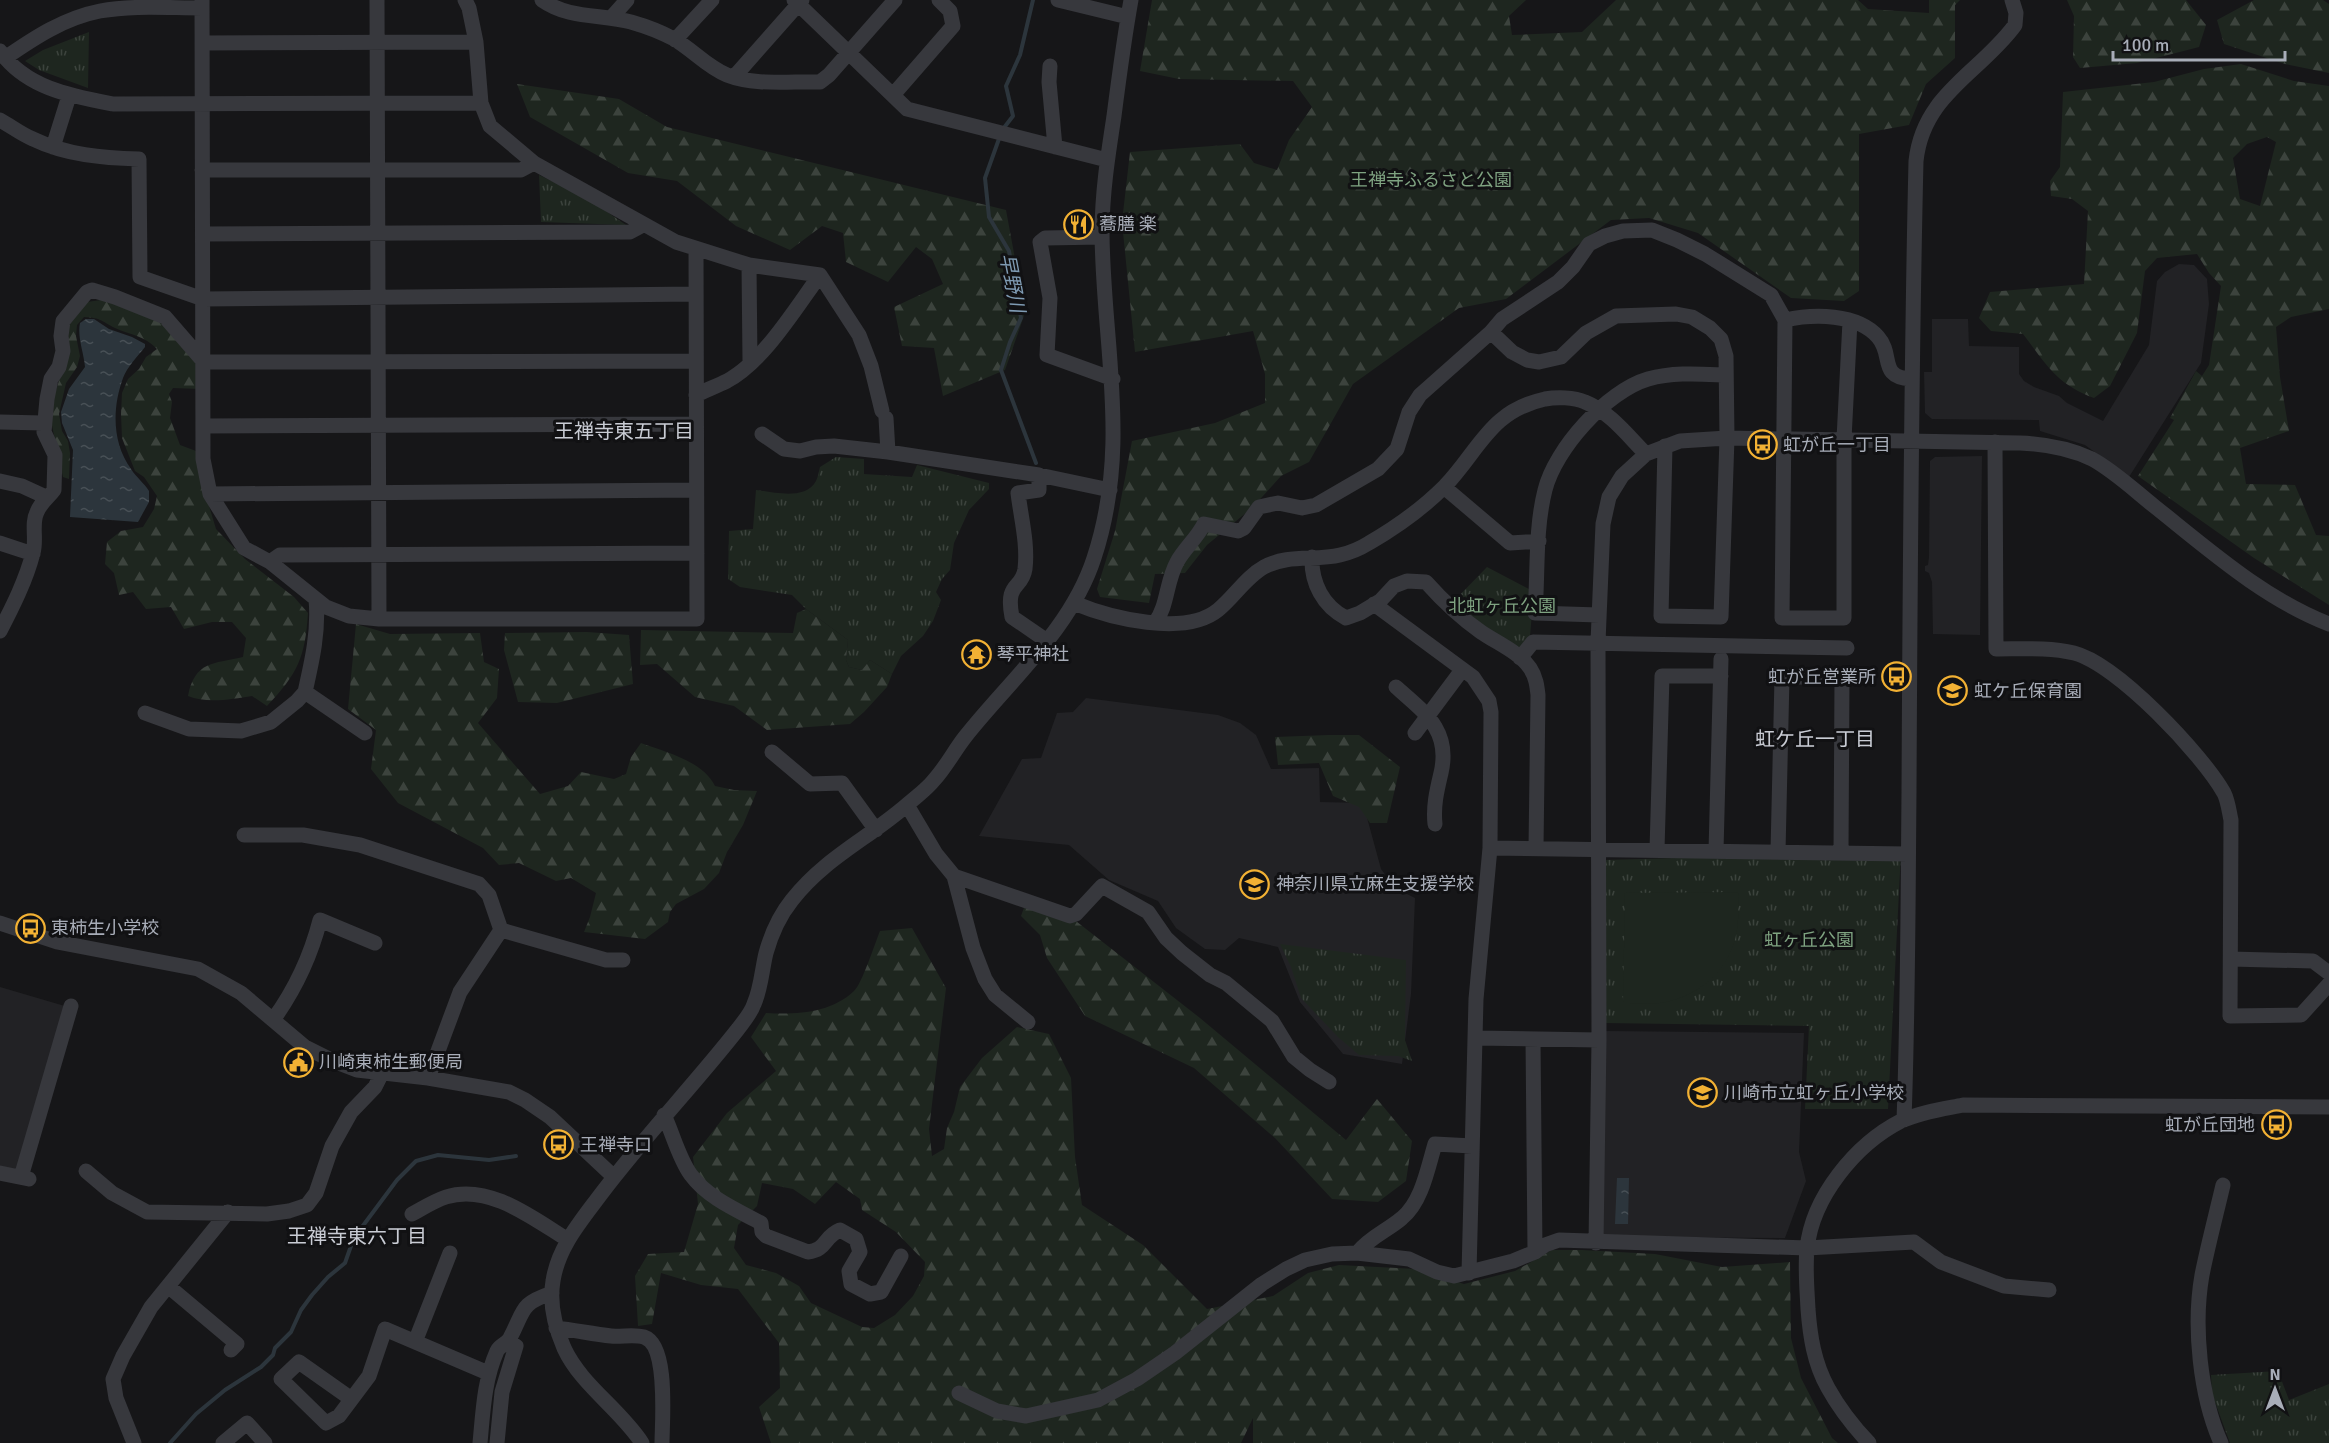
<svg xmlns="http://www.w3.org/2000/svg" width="2329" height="1443" font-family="Signika,'Noto Sans JP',sans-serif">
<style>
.built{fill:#222225}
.grass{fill:url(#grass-tufts)}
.forest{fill:url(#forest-firs);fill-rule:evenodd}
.pitch{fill:#1e261f}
.water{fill:url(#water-ripples)}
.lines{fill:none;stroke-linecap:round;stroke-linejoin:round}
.stream{stroke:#2c353c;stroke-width:4}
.minor{stroke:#37383d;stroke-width:15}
.labels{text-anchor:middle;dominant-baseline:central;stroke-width:6;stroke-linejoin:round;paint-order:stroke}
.park-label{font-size:18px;fill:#7fa381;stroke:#111113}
.poi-label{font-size:18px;fill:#a8adb8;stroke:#111113;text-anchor:start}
.water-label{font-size:20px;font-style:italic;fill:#7f9bb3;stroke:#111113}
.neighbourhood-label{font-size:20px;fill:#c9ccd4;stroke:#111113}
</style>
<defs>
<pattern id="grass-tufts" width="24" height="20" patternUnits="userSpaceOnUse" patternTransform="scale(1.5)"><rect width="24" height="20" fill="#1e261f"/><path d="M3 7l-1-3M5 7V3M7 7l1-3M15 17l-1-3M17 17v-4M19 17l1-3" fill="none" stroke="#3c433d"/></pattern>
<pattern id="forest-firs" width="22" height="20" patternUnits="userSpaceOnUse" patternTransform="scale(1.5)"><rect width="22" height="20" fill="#1e261f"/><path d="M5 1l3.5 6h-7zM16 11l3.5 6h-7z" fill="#3c433d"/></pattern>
<pattern id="water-ripples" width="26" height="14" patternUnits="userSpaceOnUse" patternTransform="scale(1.5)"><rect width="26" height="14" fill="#2c353c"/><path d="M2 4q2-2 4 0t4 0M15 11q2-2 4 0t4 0" fill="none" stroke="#485056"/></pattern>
</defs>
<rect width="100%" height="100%" fill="#161618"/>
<path class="built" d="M2179,264L2194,265L2207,279L2209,304L2201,363L2129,477L2085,445L2040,431L2039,420L1932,419L1925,413L1924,372H1932V319H1968L1969,346L2019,347V374L2024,381L2034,387L2059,396L2067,403L2103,421L2149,345L2157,281L2165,272Z
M1982,456L1980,635L1933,634L1932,582L1929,573L1925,571V566L1928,565L1929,557L1930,461L1935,457Z
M1086,698L1218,715L1240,723L1256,735L1271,769L1319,768L1320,802L1363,803L1381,869L1395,888L1415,898L1411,994L1402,1064L1343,1054L1300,1002L1278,947L1239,938L1225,950L1205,949L1176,928L1158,901L1109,880L1069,845L979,836L1022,759L1041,758L1057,713L1073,712Z
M0,987L68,1007L18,1172L0,1169Z
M1604,1031L1804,1033L1799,1152L1806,1181L1785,1238L1602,1237Z"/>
<path class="grass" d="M89,32L88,88L39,70L25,61L43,50Z
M539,175L587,198L626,225L541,222Z
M836,457L864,459V474L912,477L917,465L989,483V489L969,510L954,543L950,570L942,579L936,592L941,600L933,621L923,636L901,656L892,674L870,660L862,670L849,667L846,660L848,640L806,609L792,595L740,587L728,579L729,531L753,529L756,490C773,492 805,501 816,481C818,477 819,471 820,467Z
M1487,567L1529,589L1532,612L1530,636L1519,653L1453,602Z
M1901,852L1888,1109H1805L1809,1026L1605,1023L1604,860Z
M1280,944L1406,960L1405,1040L1412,1061L1398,1056L1359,1055L1338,1037L1301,998L1291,967Z
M2278,1371L2289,1400L2329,1384V1443H2230L2212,1394L2211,1375Z"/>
<path class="forest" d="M1152,0H1526L1509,16L1512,35L1582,32L1616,0H1858L1868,9L1929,13V0H1960L1955,5V58L1926,84L1909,125L1859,134V291L1844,301L1791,298L1698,233L1649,218L1611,220L1506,299L1459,308L1353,384L1309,462L1281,476L1253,507L1207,545L1185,573L1155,574L1149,603L1100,597L1097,589L1115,531L1132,441L1215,423L1265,403V374L1253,331L1135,352L1122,222L1130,152L1240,144L1254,163L1277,170L1289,140L1312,107L1293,81L1179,79L1140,71Z
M2067,0H2186L2206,25L2199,47L2137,63L2080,68L2073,57L2074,16Z
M2254,0H2323L2329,4V73L2285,64L2224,44L2217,20Z
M2241,64L2294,81L2329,86V309L2291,317L2276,327L2280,377L2289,431L2240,448L2246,484L2295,485L2316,535L2329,536V605L2254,558L2138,476L2174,420L2170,418L2196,371L2202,376L2209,365L2221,286L2209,273L2197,254L2157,258L2145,271L2137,333L2110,386L2094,398C2056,384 2046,364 2023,334L1991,331L1979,318L1990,292L2084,284L2088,211L2072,199L2051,196L2050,181L2060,167L2063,92L2154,82L2204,69ZM2267,137L2276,142L2260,206L2240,199L2233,158L2247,144Z
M517,84L619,99L667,127L1006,210L1025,313L1005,370L943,396L934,348L902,346L894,307L943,284L932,259L916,247L888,282L846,262L843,233L822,226L790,250L736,226L677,181L628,173L530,117Z
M101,300L157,317L196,358L201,389L173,388L169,394L172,402L170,418L180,445L196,451L203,486L216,529L245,559L294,597L308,613C305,658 298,673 267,706L252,696C232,699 207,704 188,696C195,661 213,664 243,657L246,638L232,622H212L184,629L171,607L146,609L133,592L119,595L114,573L105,564L107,542L121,531L143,527L154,509L157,496L144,477L135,471L122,438L121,414L122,393L128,379L139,369L146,357L157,349C145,336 131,335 115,328C101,321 102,318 84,317L77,325L76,336L80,356L77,367L66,383L59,414L62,431L68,441L70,453L69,479L63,477L51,421V407L61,374L67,326L87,302Z
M806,609L848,640L846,660L849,667L862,670L870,660L892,674L887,687L864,712L850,724L767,730L734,706L695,697L657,664L640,665L641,630L793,633L797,613Z
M356,624L390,634L480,633L484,662L499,669L497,698L478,723L540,794L568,786L581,772L614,779L626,774L631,757L641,743C665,752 703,761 715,786L734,790L757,791L743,825L727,852L719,873L704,889L676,904L670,912L668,922L645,939L584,932L590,917L596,893L571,878L556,881L519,863L499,865L483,848L398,803L371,769L376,730L348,709Z
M587,632L629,635L633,684L557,703L518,702L504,650L505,633Z
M1329,735H1359L1400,767L1387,823H1370L1359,807L1333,796L1319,763L1278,765L1275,737Z
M1025,905L1072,918L1200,1018L1346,1140L1377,1099L1412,1141L1406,1181L1378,1202L1332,1199L1275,1138L1194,1068L1085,1016L1047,958L1040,935L1021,916Z
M912,928L946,988L929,1129L932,1156L944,1149L947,1128L954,1112L960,1087L982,1058L1017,1027L1049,1034L1071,1078L1075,1157L1082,1205L1143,1245L1207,1309L1273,1296L1308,1273L1339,1265L1416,1269L1464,1284L1515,1271L1552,1250H1582L1655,1254L1722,1267L1790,1262L1791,1338L1801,1378L1832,1438L1838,1443H1253V1418L1241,1443H771L759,1407L780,1388L779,1343L738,1289L701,1285L661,1273L652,1324L638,1326L635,1276L648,1254L684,1252L698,1204L693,1157L727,1113L776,1071L751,1037L766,1013C796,1015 831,1013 854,991C862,984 875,943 880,931ZM836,1182L860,1199L862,1210L896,1232L925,1262L924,1276L913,1296L895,1315L874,1328L862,1327L811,1303L799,1286L776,1273L746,1265L734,1248L738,1225L757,1206L762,1183L793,1189L815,1204Z"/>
<path class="pitch" d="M1738,892C1738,904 1739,918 1737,930C1731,968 1702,994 1666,1002C1653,1005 1637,1003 1623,1003L1625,893Z"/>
<path class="water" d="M94,319L109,329L132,337L145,344V347C138,356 127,367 123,378C112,408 112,443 131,469C136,477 144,483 149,491V502L138,522L70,517L73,450L62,423L61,412L69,389L85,367C84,353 77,337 80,323L86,319Z
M1617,1178H1629L1628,1224H1615Z"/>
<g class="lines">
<path class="stream" d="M1003,129L1013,116L1006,86L1020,55L1033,0
M1000,136L985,178L989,217L1009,251L1021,318L1010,342L1001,370L1036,463
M170,1443L196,1414L225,1390L261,1367L273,1355L275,1348L291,1332L301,1310L312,1295L328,1277L345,1263L352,1243L362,1227L397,1180L416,1161L438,1155L489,1160L516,1156"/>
<path class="minor" d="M202,0L203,459L210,494L244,548L270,562L326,607L349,616L379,619H697L696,249
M377,0L379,619
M465,0L469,8L476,42L481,103L490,126L534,163L676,242L749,265L820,275L859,335L871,366L882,411
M542,0C569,19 600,14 631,22C645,26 661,32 674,39C693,50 707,67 727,75C755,86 791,81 820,82L829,75L895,0
M794,0L907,109L1107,160
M1058,0L1128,17
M611,18L627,0
M675,40L712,0
M202,43L476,42
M0,51C26,88 71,96 113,104L481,103
M5,58C34,38 64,18 100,11C133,5 168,8 202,8
M1050,66L1049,82L1055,147
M734,77L802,0
M893,95L953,26L950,11L939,0
M0,120C11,126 21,134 33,139C66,155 103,158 139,159L140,277L203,299L696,294
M53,147L69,96
M202,170H521L534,163
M203,234L630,232L643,225
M1102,237L1045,238L1040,242L1050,298L1047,355L1113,379
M749,265L750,362
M1785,320C1813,314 1857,313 1878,337C1894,355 1878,377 1911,379
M1491,332L1512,352L1527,360L1539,362L1561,357L1586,333L1616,316L1676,314L1692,317L1710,328L1721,339L1726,356L1727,438L1721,617L1661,616L1665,446
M204,362L696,361
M696,395C706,390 717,386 727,381C764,361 795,309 820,275
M886,418L888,452
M0,422L43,423
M203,426L696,424
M762,434L784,449L800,451L816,447L834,446L888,452L1039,475L1110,490
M1995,442L1996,649C2021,649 2049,647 2074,653C2117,664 2202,754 2224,793C2228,801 2229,811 2231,820L2230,1016L2301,1015L2329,984
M1039,475V490L1018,493C1021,518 1028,544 1025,569C1022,590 1005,581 1012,617L1047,641
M0,481L22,486L46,497
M1444,487L1510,543L1539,541
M210,494L696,490
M0,543L33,554
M1312,557C1311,583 1323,606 1346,618L1360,613L1380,601L1394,586L1407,581L1426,582C1442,600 1461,618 1481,632C1497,643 1519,652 1530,668C1536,677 1537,686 1538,695L1536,848
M270,562L280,555L697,553
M316,599C319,631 312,661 305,692L365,733
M1074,603C1110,618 1185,637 1218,610C1234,597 1246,577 1264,567C1288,554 1315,561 1340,555C1349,553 1361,548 1369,543C1395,528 1424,507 1445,486C1480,449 1490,411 1545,399C1556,397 1574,397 1585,402C1610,412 1628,436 1646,454L1680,441L1727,438L2020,443C2045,444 2069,448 2092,459C2114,471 2134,490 2154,506C2208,549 2264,599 2329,624
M1374,604L1473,677L1489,701L1491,712L1490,848L1476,999L1469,1273
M1599,615L1535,613C1538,573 1535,529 1545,490C1555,449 1607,391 1648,379C1674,372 1699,374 1725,375
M1155,623C1168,605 1166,582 1177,562C1184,549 1197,538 1204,524L1238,531L1244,528L1259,507L1278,503L1302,508L1316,505L1378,469L1397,449L1409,412L1420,395L1491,332L1502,319L1558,282L1573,267L1589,244L1605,236L1623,231L1652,230L1677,240L1705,254L1771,295L1785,320L1782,618H1844V439L1850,321
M0,631C13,606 26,580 33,553C37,539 31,524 37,512C41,502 49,497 54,490L55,455L44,432L47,399L51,379L59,367L63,351L61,336L63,321L87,292L92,290L115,297L165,317L204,362
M1520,658L1533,642L1847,648
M1396,687C1424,712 1451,730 1441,773C1437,790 1433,806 1435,824
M145,713L189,729L241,731L271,722L297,701L305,692
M1415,733L1462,670
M772,752L810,784L842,783L876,830
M907,805L936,854L954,876L973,948L985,979L995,995L1028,1022
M244,835H303L360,845L479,884L489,895L501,930L606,960H623
M1490,848L1908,854
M1657,850L1662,676H1721
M1716,851L1721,659
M1778,852L1782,677H1842L1841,853
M954,876L1070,916L1076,914L1102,886L1148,912L1166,938L1182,953L1210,975L1226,983L1272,1021L1294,1057L1310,1070L1329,1082
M0,923L57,942L198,969L241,993L305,1047L331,1060L357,1070L428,1078L509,1092L525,1100L550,1117L614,1177
M2231,959L2313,961L2329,973
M273,1020C294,991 311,955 320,920L375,943
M1475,1038L1599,1040
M1533,1039L1535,1252
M428,1078L460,992L501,930
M664,1115C673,1134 679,1159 691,1175C708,1198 737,1210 761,1223L762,1232L766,1236L808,1252C827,1250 823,1237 840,1230L856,1239L860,1252L849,1271L851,1284L870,1294L881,1292L901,1256
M1904,1120C1908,1011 1908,901 1909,792C1910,582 1911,371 1916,161C1923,94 1980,73 2015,25L2016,13L2012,0
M1472,1146L1435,1144C1428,1167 1422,1202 1402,1218C1387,1231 1371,1236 1357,1253L1409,1259L1437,1272L1454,1276L1513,1261L1535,1252L1545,1245L1559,1240L1807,1248L1914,1242L1941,1262L2004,1286L2049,1290
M86,1171L112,1193L147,1212L267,1214L289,1211L307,1205L316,1193L332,1146L351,1112L375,1087L382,1073
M0,1173L29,1179
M21,1177L71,1006
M412,1214C423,1208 434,1201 446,1197C489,1183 534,1219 568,1240
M1596,1243L1599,1040L1598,642L1603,524L1609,497L1622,476L1646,454
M168,1286L237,1344L231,1350
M556,1328C574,1330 593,1334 611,1336C622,1337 634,1334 644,1337C669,1345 662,1422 662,1443
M415,1342L450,1253
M959,1393L997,1411L1026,1416L1098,1400L1137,1379L1175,1353L1262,1284L1286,1269L1305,1260L1332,1254L1357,1253
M350,1398L299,1362L281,1379L326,1423L339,1416L369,1376L385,1329L488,1373
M134,1443L116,1398L113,1379L123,1356L151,1307L228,1212
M223,1443L247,1423L265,1443
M480,1443C483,1412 484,1380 497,1351C500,1345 507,1344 510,1338C525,1310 519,1304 552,1293
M497,1443L502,1392L516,1346L508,1341
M642,1443C620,1409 581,1385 564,1348C555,1327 549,1304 553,1281C558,1247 581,1221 601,1194C644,1137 694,1085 738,1029C744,1021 751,1013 754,1004C761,989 762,969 766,953C771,935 780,915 792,900C826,857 868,839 908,804C917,796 927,789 934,780C946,767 954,751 965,737C1010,680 1071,629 1094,558C1131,446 1103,346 1102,233C1102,193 1108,155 1114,116C1119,77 1124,39 1131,0
M1869,1443C1853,1426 1839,1408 1828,1388C1814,1363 1810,1336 1808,1309C1807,1289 1805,1269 1807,1249C1812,1197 1856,1144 1901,1121C1921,1112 1943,1109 1963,1105L2329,1107
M2221,1443C2200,1396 2193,1326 2202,1275C2208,1245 2216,1215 2223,1185"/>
</g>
<defs>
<symbol id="restaurant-ring" viewBox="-11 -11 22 22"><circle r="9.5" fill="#111113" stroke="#f2b134" stroke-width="1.5"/><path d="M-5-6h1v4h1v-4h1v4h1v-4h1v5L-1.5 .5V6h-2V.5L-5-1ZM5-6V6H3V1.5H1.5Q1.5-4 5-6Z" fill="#f2b134"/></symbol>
<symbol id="bus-ring" viewBox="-11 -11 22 22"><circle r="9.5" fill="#111113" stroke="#f2b134" stroke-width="1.5"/><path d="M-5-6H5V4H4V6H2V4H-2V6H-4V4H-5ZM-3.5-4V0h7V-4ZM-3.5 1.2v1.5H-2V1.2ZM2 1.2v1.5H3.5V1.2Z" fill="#f2b134"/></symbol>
<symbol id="temple-ring" viewBox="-11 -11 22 22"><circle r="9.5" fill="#111113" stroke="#f2b134" stroke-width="1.5"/><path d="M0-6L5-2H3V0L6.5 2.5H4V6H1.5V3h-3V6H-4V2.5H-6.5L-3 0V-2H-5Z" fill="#f2b134"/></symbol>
<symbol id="school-ring" viewBox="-11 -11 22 22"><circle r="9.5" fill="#111113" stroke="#f2b134" stroke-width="1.5"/><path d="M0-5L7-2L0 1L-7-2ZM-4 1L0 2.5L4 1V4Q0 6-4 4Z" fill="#f2b134"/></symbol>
<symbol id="civic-ring" viewBox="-11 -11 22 22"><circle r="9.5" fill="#111113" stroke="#f2b134" stroke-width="1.5"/><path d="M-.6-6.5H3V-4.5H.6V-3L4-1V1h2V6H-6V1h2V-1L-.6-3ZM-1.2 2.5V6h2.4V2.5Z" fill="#f2b134"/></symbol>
</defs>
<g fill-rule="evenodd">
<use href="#restaurant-ring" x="1062" y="208" width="33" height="33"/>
<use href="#bus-ring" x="1746" y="428" width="33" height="33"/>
<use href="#temple-ring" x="960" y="638" width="33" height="33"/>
<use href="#bus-ring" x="1880" y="660" width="33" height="33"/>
<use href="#school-ring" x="1936" y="674" width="33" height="33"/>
<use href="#school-ring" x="1238" y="868" width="33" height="33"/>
<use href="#bus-ring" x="14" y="912" width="33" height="33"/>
<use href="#civic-ring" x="282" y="1046" width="33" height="33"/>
<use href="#school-ring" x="1686" y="1076" width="33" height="33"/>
<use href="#bus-ring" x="2260" y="1108" width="33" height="33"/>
<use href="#bus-ring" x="542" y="1128" width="33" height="33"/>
</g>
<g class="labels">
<g class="park-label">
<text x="1431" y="180">王禅寺ふるさと公園</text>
<text x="1502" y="606">北虹ヶ丘公園</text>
<text x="1809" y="940">虹ヶ丘公園</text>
</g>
<g class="poi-label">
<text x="1099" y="224">蕎膳 楽</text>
<text x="1783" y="445">虹が丘一丁目</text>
<text x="997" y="654">琴平神社</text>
<text x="1876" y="677" text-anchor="end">虹が丘営業所</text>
<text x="1974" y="691">虹ケ丘保育園</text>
<text x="1276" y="884">神奈川県立麻生支援学校</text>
<text x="51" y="928">東柿生小学校</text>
<text x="319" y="1062">川崎東柿生郵便局</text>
<text x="1724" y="1093">川崎市立虹ヶ丘小学校</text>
<text x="2255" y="1125" text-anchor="end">虹が丘団地</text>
<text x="580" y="1145">王禅寺口</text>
</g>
<g class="water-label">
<text transform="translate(1012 283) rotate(79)">早野川</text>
</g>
<g class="neighbourhood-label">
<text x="624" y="431">王禅寺東五丁目</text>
<text x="1815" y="739">虹ケ丘一丁目</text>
<text x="357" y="1236">王禅寺東六丁目</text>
</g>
</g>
<g transform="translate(2275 1389)" stroke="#111113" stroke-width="4.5" paint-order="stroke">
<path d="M0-4.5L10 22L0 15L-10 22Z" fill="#a8adb8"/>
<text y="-9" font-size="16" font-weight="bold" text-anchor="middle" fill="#a8adb8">N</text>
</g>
<path d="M2113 51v9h172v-9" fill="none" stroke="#a8adb8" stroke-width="3"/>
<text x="2122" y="51" font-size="18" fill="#a8adb8" stroke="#111113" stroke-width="4.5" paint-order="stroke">100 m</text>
</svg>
